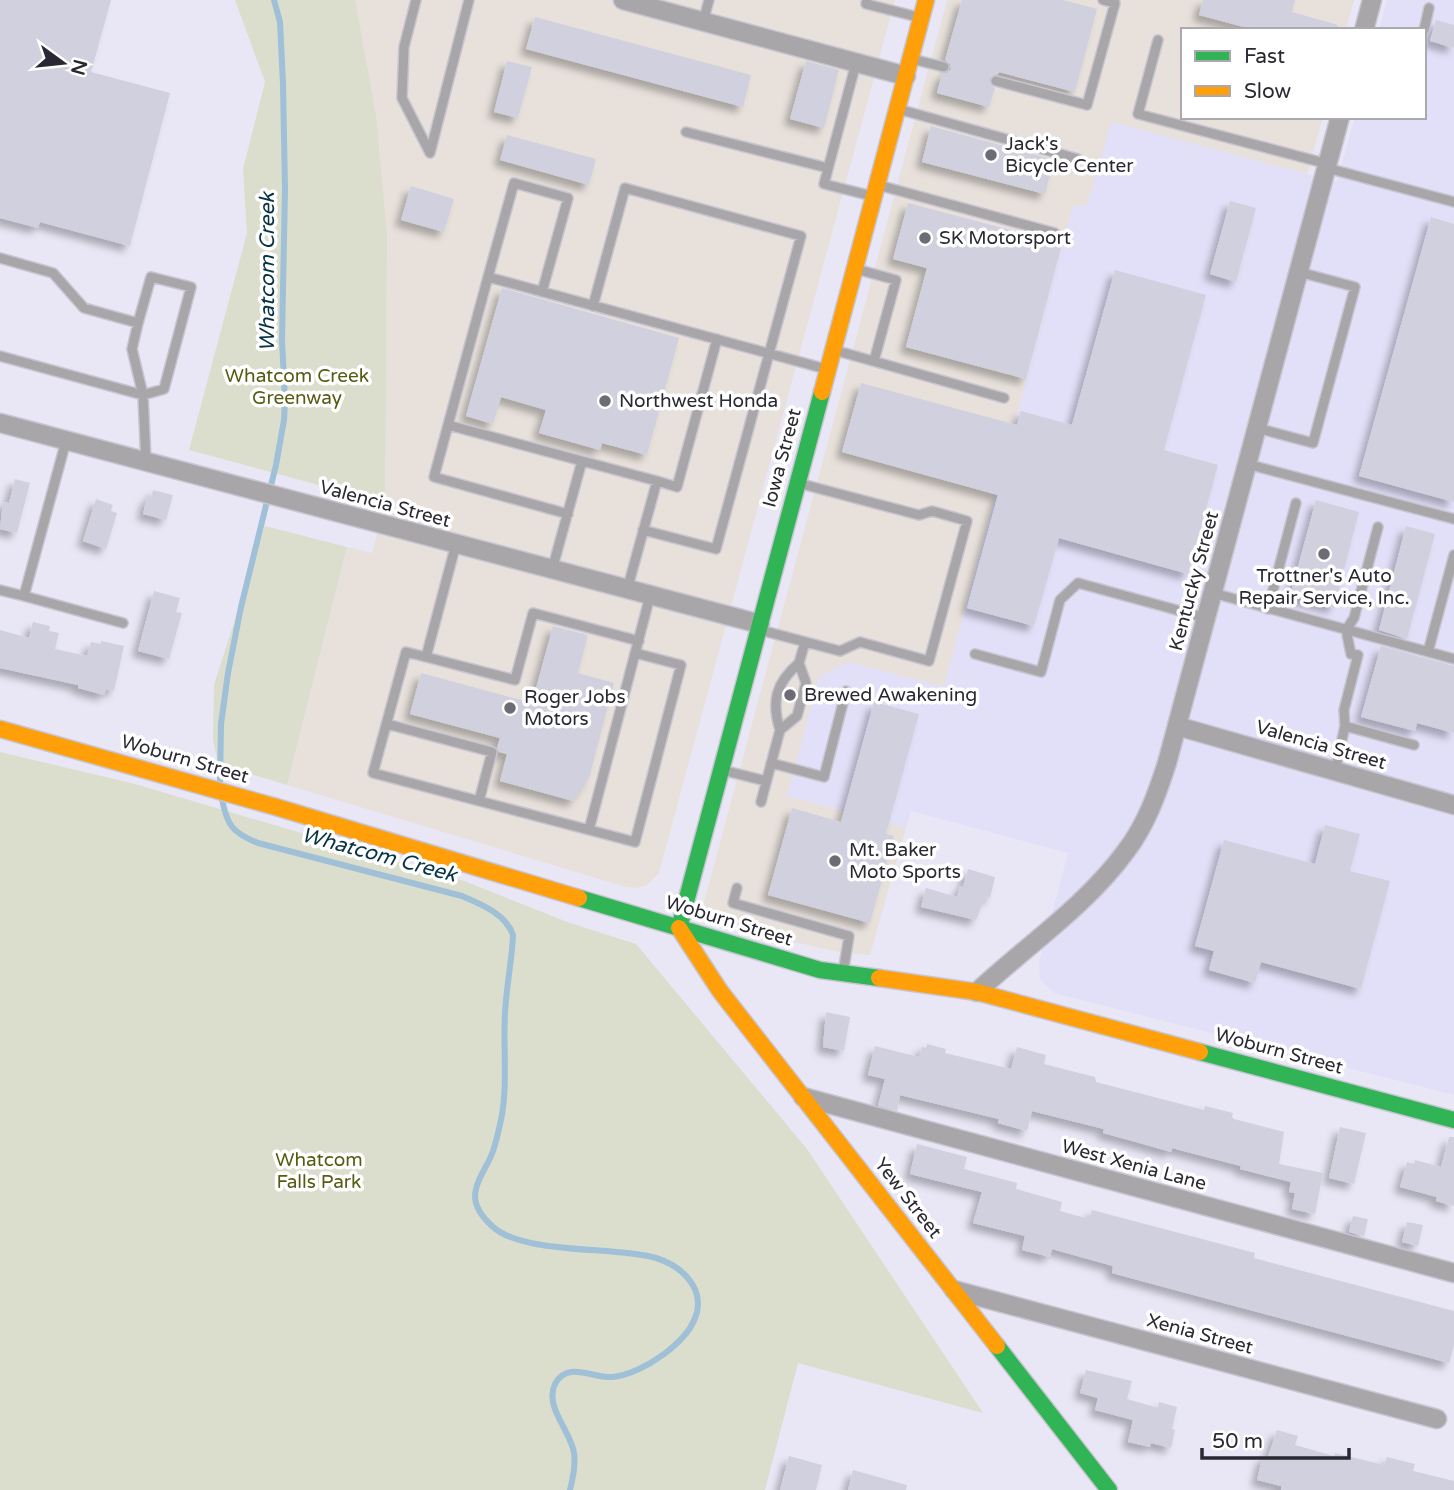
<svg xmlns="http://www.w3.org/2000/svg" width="1454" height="1490" font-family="'Varela Round',sans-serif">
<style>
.commercial{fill:#e7e0db}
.built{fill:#e2dff8}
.green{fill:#dbddcd}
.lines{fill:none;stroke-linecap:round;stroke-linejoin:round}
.stream{stroke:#9fc0d6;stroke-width:6}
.building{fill:#d1d0de;filter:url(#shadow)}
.lane-casing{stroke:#c7c5d1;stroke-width:12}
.street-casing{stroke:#c7c5d1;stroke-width:21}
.fast-casing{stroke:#c7c5d1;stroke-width:19}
.slow-casing{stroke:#c7c5d1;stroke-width:19}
.lane{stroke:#a8a6a8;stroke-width:9}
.street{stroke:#a8a6a8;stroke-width:18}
.fast{stroke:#30b455;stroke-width:16}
.slow{stroke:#ff9f0a;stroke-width:16}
.poi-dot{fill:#6d6b76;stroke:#fff;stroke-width:2.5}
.labels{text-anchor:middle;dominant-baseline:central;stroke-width:7;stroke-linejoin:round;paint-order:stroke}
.poi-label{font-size:19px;fill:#2a2832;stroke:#fff;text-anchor:start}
.park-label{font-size:19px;fill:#575c13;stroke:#fff}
.street-label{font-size:19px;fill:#2a2832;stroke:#fff}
.water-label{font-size:21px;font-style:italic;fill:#063345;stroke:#fff}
</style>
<defs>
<filter id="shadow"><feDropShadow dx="-6" dy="6" stdDeviation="3.5" flood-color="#0004"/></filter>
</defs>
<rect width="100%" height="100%" fill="#e9e7f5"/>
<path class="commercial" d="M321,0H895L659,873L647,885L636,888L626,887L287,785L347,547L372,553L385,503L387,237Z
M947,0H1354L1346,30H1183V117H1323L1307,174L1112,123L1086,207L1073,206L944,687L848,662L788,796L906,828L870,955L844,953L799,943L715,917L706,912L704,902Z"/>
<path class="built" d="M1387,0H1454V1095L1054,993L1040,979L1039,962L1068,853L911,811L906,828L787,796L819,677L848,662L944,687L1073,206H1086L1112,122L1337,182L1355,117H1424V30H1379Z"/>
<path class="green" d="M235,0H355L376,116L387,236L385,503L189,450L247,233L243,169L265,82Z
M265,526L347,547L287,785L218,764L213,740L214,685Z
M0,752L135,784L464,881L570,923L636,944L807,1149L983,1413L798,1363L765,1490H0Z"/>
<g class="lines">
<path class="stream" d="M220,785L221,724L228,673L241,607L276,465L284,420L285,400L282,340L285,189L283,84L280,22L274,0
M222,799C227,826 233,833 258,843L462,896C481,904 506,914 513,935C512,961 506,988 505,1014C503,1049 508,1085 501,1120C498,1132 496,1145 491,1156C487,1166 478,1178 476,1189C472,1204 482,1217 492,1226C522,1255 615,1246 656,1258C679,1265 703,1285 697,1312C690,1342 642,1374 613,1377C594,1379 567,1360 555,1384C544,1407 571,1431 574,1453C576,1465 573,1478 570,1490"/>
</g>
<path class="building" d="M0,0H111L91,72L170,93L130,246L40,222L38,228L0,218Z
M962,0H1063L1097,9L1075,92L999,72L998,74L994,75L989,79L990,83L995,88L989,107L937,93L942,74L947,73L951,69L950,64L945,60Z
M1203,0H1295L1292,12L1338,25L1337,30H1255L1199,15Z
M535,17L751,75L743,107L526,49Z
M1436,20L1454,25V48L1430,41Z
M507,61L532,67L518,118L494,112Z
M806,61L839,70L824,128L790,119Z
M931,126L1054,160L1045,194L922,162Z
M507,135L596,159L589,185L500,160Z
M411,186L454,199L444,232L401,220Z
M1230,201L1256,208L1236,282L1210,274Z
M908,203L1062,244L1026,379L906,347L927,268L893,259Z
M1431,217L1454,224V502L1359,476Z
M1115,270L1206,295L1164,450L1218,465L1188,574L1059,538L1034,626L967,608L998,495L842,452L861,383L1017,425L1021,411L1072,425Z
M502,288L679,338L647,455L602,443L600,450L539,433L546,410L501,397L493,424L466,416Z
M15,479L30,483L17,533L0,529L3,502L9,503Z
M153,490L173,495L166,520L143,514L147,497L151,498Z
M96,499L113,505L111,511L117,513L106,549L83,541Z
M1316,500L1359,512L1334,608L1290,596Z
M1406,526L1435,534L1407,639L1379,630Z
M154,591L180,598L176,612L182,613L169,659L138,651Z
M33,622L50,626L49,631L59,633L55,649L87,656L91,642L101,644V641L124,646L114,691L106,689L104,695L78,688V685L0,668V630L29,638Z
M553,626L588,635L578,673L614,683L589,778L573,801L500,781L507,754L499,752L497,748L500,738L410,714L421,673L532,703Z
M1381,646L1454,666V733L1417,723L1415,731L1361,717Z
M874,702L919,714L886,834L894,836L870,923L768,895L792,808L841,822Z
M1325,825L1360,834L1350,871L1390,881L1361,989L1261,962L1255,983L1209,970L1214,951L1195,946L1224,840L1315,864Z
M968,869L995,877L990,898L985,897L976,920L921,907L926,888L957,897L960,886L963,887Z
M826,1012L850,1017L844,1051L823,1047Z
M927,1044L946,1049L945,1053L1011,1069L1017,1047L1046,1055L1044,1064L1095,1077L1096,1082L1204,1110L1205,1106L1233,1113L1232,1117L1234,1119L1284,1132L1279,1164L1323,1173L1315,1214L1292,1209L1295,1193L1289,1192L1291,1182L1240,1169L1241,1166L1172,1148L1171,1152L1136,1142L1103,1133L1104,1129L1032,1111L1027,1131L998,1123L999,1119L900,1095L897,1111L878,1106L885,1079L868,1075L875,1046L919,1057L922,1047L926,1048Z
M1340,1127L1366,1133L1354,1184L1329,1178Z
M1449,1137H1454V1206L1436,1201L1437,1197L1400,1187L1407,1162L1414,1164L1415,1160L1441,1167Z
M917,1144L967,1157L964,1169L1017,1183L1016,1189L1062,1202L1060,1211L1089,1219L1092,1210L1255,1253L1254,1258L1295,1269L1454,1311V1345L1449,1363L1160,1286L1112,1273L1113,1266L1052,1249L1050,1257L1022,1250L1025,1236L973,1223L982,1192L910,1174Z
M1353,1216L1368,1219L1364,1236L1349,1232Z
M1407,1222L1423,1225L1418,1246L1402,1242Z
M1086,1370L1132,1381L1127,1399L1158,1408L1159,1402L1177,1407L1172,1429L1175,1430L1171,1448L1151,1443L1150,1447L1128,1442L1133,1420L1095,1410L1098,1398L1080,1393Z
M1277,1430L1298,1436L1295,1445L1334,1456L1335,1453L1384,1465L1387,1457L1415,1464L1413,1471L1454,1481V1490H1281V1486L1257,1480L1262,1459L1264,1456L1268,1457Z
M789,1456L822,1465L816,1490H780Z
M853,1470L907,1485L906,1490H848Z"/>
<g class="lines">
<defs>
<path id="lane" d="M416,0L404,47L402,98L430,153L469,0
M867,0L866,4L918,17
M703,22L709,0
M1424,30L1429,8
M1158,40L1138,114L1328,164
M912,59L944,67
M856,63L824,184L872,196
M996,81L1087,105L1115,3L1103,0
M898,109L1078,159
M686,132L828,168
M1327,168L1454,202
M878,185L1055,233
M0,258L53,273L84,308L138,323L151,277L191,287L164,389L143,395L0,356
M856,269L896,280L874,361
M488,277L434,477L568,514
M542,292L568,198L514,183L488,277L826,369
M593,306L625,188L801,236L716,549L643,530
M138,323L132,349L143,395L146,462
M834,350L1004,398
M448,425L582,461L552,570
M1257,428L1313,443L1355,287L1299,272
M582,461L657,481
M1247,464L1454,519
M456,544L426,657L406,652L373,773L635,842L681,665L635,653
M0,590L24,596L66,441
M627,590L657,481L677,487L717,339
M1213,593L1454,659
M24,596L123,623
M1268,609L1296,503
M760,630L840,651L860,642L929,661L967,521L932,511L919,515L798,483
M1428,652L1454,555
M975,654L1041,672L1060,600L1078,583L1206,618
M426,657L515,680L533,613L639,641
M387,724L492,752L479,801
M1345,726L1414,745
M780,730C771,701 776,683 799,663
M771,763L824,777L846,691
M722,770L766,781
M1335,771L1345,726L1344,710L1358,655L1351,654L1346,630L1354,618L1378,527
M761,802L780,730L797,716L806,683L799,663L805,642
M589,830L650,596
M737,888L733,903L849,936L843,973"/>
<path id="street" d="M623,0L906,76
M1364,30L1372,0
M0,423L760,624
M1177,726L1454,805
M977,992C1026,946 1086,906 1126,851C1146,825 1157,794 1167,763L1340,117
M803,1097L1454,1273
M954,1290L1437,1419"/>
<path id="fast" d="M579,898L820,970L879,978
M679,928L822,392
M1200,1052L1454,1120
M997,1346L1109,1490"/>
<path id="slow" d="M822,392L926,0
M0,729L276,807L579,898
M679,928L720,991L997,1346
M879,978L977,992L1200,1052"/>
</defs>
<use href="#lane" class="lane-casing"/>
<use href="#street" class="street-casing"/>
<use href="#fast" class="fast-casing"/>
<use href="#slow" class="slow-casing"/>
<use href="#lane" class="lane"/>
<use href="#street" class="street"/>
<use href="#fast" class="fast"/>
<use href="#slow" class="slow"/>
</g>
<g class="poi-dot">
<circle cx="991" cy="155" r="7"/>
<circle cx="925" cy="238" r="7"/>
<circle cx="605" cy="401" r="7"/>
<circle cx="1324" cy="554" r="7"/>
<circle cx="790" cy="695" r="7"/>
<circle cx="510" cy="708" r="7"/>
<circle cx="835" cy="861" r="7"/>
</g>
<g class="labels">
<g class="poi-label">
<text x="1005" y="144">Jack's<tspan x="1005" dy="22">Bicycle Center</tspan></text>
<text x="939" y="238">SK Motorsport</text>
<text x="619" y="401">Northwest Honda</text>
<text x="1324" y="576" text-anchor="middle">Trottner's Auto<tspan x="1324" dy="22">Repair Service, Inc.</tspan></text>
<text x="804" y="695">Brewed Awakening</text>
<text x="524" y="697">Roger Jobs<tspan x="524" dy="22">Motors</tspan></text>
<text x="849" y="850">Mt. Baker<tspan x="849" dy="22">Moto Sports</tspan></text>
</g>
<g class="park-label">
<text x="297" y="376">Whatcom Creek<tspan x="297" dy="22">Greenway</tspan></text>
<text x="319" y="1160">Whatcom<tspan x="319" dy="22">Falls Park</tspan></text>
</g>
<g class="street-label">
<text transform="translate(782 458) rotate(-75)">Iowa Street</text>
<text transform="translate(385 504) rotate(15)">Valencia Street</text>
<text transform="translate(1194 581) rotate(-75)">Kentucky Street</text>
<text transform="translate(1321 745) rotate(16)">Valencia Street</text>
<text transform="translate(185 759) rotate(16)">Woburn Street</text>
<text transform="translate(729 921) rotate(17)">Woburn Street</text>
<text transform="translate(1279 1051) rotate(15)">Woburn Street</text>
<text transform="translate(1134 1165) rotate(15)">West Xenia Lane</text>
<text transform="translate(908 1198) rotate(52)">Yew Street</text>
<text transform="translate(1200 1334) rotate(15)">Xenia Street</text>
</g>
<g class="water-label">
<text transform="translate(267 272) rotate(-90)">Whatcom Creek</text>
<text transform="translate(379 855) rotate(15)">Whatcom Creek</text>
</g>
</g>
<rect x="1181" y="28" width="245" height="91" fill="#ffffff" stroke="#aaa9ad" stroke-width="2"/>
<rect x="1195" y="51" width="35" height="10" fill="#30b455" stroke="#aaa9ad" stroke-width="2"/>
<text x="1244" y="63" font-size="21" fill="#2a2832">Fast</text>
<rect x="1195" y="86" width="35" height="10" fill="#ff9f0a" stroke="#aaa9ad" stroke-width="2"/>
<text x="1244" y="98" font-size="21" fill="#2a2832">Slow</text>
<g transform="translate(63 63) rotate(105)" stroke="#ffffff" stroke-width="5" paint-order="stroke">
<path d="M0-5L12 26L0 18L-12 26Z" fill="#2a2832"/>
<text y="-10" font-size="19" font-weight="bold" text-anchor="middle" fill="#2a2832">N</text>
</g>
<path d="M1202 1448v10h147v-10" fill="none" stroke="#2a2832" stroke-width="3.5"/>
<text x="1212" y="1448" font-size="21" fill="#2a2832" stroke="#ffffff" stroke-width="5" paint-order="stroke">50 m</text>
</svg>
